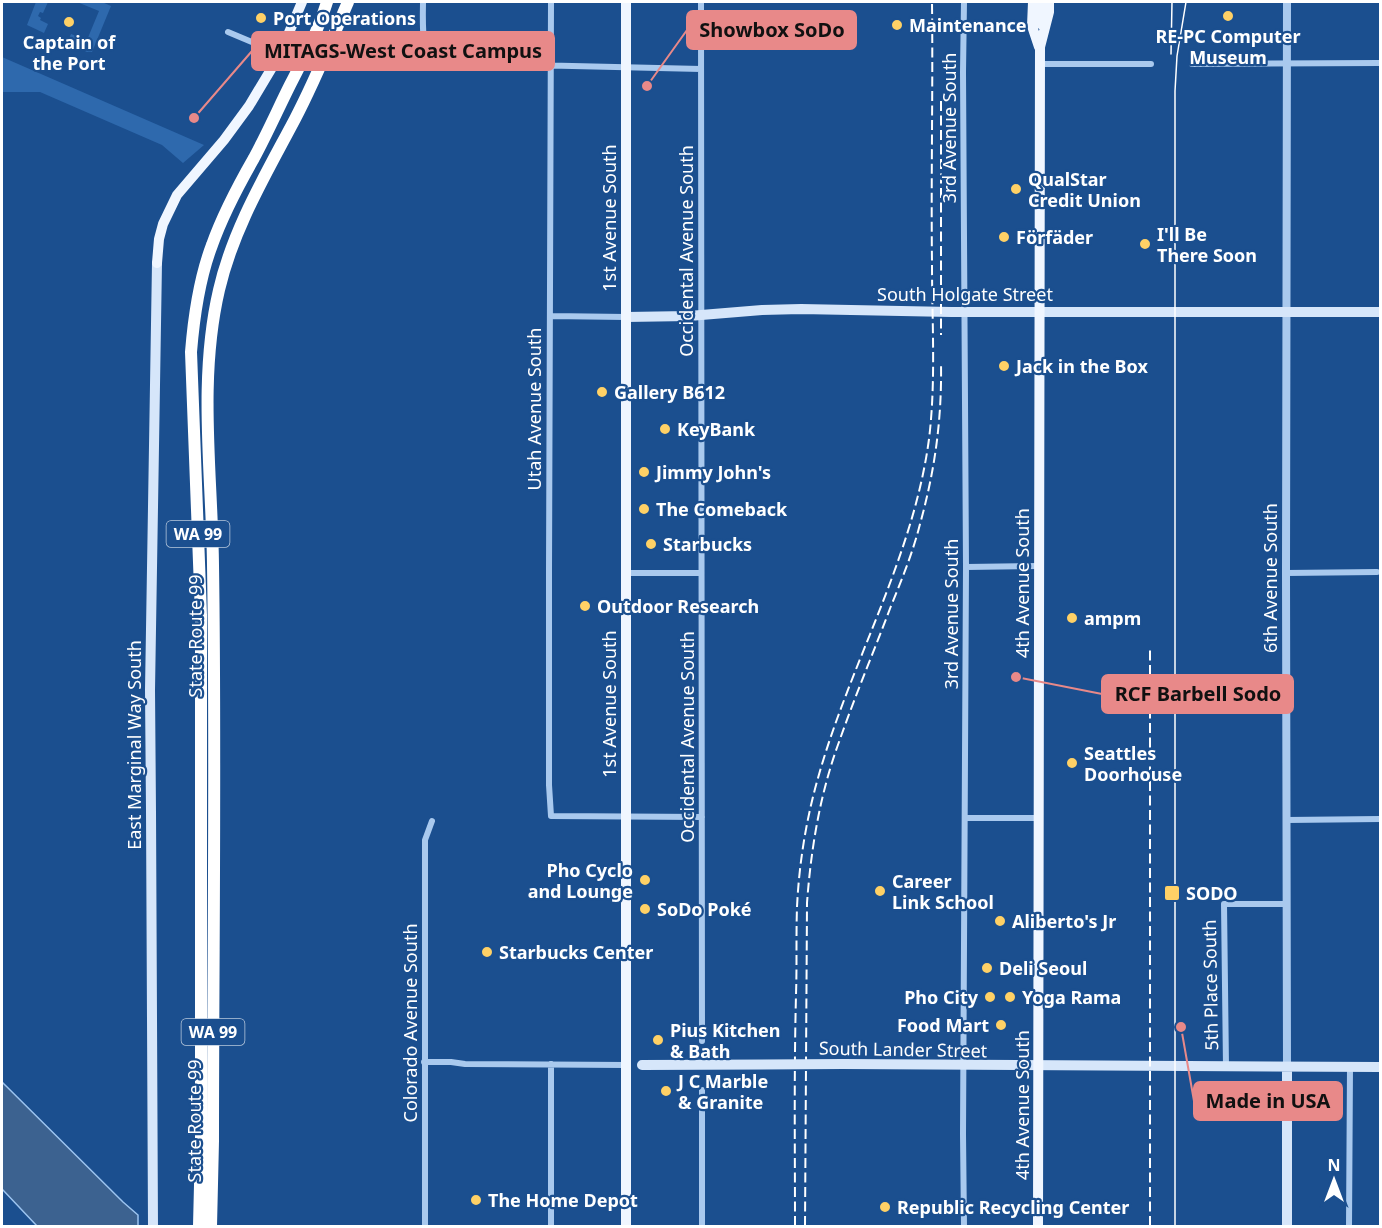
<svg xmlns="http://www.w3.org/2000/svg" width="1382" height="1228" font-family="'Noto Sans',sans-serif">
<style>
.green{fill:#2e69ad}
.water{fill:#3c6290;stroke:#9cc4f0;stroke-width:1.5}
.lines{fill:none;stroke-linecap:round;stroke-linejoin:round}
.minor{stroke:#a9c9ee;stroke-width:6}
.tertiary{stroke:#a9c9ee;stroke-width:8}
.secondary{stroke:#d6e6fa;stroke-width:10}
.primary{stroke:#f0f6ff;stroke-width:10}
.motorway{stroke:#fff;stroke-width:12}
.tram{stroke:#fff;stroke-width:1.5}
.rail{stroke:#fff;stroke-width:2;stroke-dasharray:10 4.5;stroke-linecap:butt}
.secondary-bridge{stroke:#d6e6fa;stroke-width:10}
.poi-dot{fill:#ffd166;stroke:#1b4f8f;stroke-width:2}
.labels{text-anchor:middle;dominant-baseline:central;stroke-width:4.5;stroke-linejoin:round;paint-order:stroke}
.shield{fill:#1b4f8f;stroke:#bbcadd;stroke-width:1.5}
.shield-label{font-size:16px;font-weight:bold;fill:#fff}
.poi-label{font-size:18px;font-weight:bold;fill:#fff;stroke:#1b4f8f;text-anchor:start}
.street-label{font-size:18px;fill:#fff;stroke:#1b4f8f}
.leader{fill:none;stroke:#e88989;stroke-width:2}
.callout-dot{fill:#e88989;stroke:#1b4f8f;stroke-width:2}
.callout{fill:#e88989;stroke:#e88989;stroke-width:2}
.callout-label{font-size:20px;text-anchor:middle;font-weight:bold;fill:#111}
</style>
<rect width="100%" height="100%" fill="#1b4f8f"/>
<path class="green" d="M36,2H48L43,13L40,12L38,16L41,18L40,20L48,24L44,33L27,25Z
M77,2H102L111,6L92,52H87L67,43L71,34L87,40L99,11Z
M2,57L204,145L183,163L162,145L40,92H2Z"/>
<path class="water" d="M2,1082L123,1202L138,1215V1226H37L2,1189Z"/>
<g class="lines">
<path class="minor" d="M423,2C423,14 421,50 430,58C433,62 438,63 442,64H486L701,69
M551,2L549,572V785L551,816L702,817
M701,2L702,1041
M228,32L264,47L279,56
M1040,64H1151
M1192,64L1380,63
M550,316L626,317
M966,567L1039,566
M625,573H701
M1286,573L1377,572
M965,818H1038
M1287,820L1380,819
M424,1062H451L465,1064L626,1065
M551,1064V1226
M1226,1067L1224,904H1287
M702,1090V1226
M425,1226V840L432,821
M964,1226L963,1134L966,567L963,72L964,2
M1349,1226L1350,1067"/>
<path class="tertiary" d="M1287,2L1286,573L1287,1067"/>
<path class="secondary" d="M626,317L689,316L762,310L801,309L951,312H1380
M843,1064L1380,1067
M153,1226L151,811L150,690L157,263
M1287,1226V1067"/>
<path class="primary" d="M626,2V1226
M1033,2L1032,26L1039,47
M1042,2V25
M157,263L159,239L163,224L177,195L224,140L249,106L279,56L302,2
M1038,1226L1040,47L1049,12V2"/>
<path class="motorway" d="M199,1226L201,1144V615L191,352C194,315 199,279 212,245C223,214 238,186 254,158C267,134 278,109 290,85C304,58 318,31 327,2
M211,1226L213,1141C213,949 216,757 213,565C212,474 198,380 219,290C233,229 266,174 295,119C315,81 331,41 348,2"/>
<path class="tram" d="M1171,54L1172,2
M1175,1226V91L1177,56L1186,2"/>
<path class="rail" d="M941,101V335
M795,1226C795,1149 794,1072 796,995C797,966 796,936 797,907C799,864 806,820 818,778C850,663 913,559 929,439C936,382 932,323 932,264C931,177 933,89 932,2
M805,1226L807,903C811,848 820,794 839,742C855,696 874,651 891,606C902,579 913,552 920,524C935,470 942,419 941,362
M1150,1226V649"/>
<path class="secondary-bridge" d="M642,1065L843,1064"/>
</g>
<g class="poi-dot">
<circle cx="1228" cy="16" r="6"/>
<circle cx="261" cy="18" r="6"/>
<circle cx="69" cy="22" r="6"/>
<circle cx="897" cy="25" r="6"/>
<circle cx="1016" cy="189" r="6"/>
<circle cx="1004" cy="237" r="6"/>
<circle cx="1145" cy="244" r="6"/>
<circle cx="1004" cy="366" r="6"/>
<circle cx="602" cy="392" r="6"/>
<circle cx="665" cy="429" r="6"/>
<circle cx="644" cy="472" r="6"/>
<circle cx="644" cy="509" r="6"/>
<circle cx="651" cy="544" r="6"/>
<circle cx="585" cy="606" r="6"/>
<circle cx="1072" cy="618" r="6"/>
<circle cx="1072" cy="763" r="6"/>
<circle cx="645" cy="880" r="6"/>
<circle cx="880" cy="891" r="6"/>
<rect x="1164" y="885" width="16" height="16" rx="3"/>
<circle cx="645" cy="909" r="6"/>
<circle cx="1000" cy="921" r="6"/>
<circle cx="487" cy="952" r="6"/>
<circle cx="987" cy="968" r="6"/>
<circle cx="990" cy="997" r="6"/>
<circle cx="1010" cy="997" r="6"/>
<circle cx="1001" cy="1025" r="6"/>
<circle cx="658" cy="1040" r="6"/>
<circle cx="666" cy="1091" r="6"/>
<circle cx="476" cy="1200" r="6"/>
<circle cx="885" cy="1207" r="6"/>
</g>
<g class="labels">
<g class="shield">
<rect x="166.5" y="521" width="63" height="26" rx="4.5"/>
<rect x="181.5" y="1019" width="63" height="26" rx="4.5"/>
</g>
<g class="shield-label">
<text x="198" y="534">WA 99</text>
<text x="213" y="1032">WA 99</text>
</g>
<g class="poi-label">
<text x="273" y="18">Port Operations</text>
<text x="909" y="25">Maintenance</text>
<text x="1228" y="36" text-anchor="middle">RE-PC Computer<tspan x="1228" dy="21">Museum</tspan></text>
<text x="69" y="42" text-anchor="middle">Captain of<tspan x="69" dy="21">the Port</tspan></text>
<text x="1028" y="179">QualStar<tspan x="1028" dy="21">Credit Union</tspan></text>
<text x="1157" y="234">I'll Be<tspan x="1157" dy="21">There Soon</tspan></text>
<text x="1016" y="237">Förfäder</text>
<text x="1016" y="366">Jack in the Box</text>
<text x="614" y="392">Gallery B612</text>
<text x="677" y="429">KeyBank</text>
<text x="656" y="472">Jimmy John's</text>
<text x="656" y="509">The Comeback</text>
<text x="663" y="544">Starbucks</text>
<text x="597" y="606">Outdoor Research</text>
<text x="1084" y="618">ampm</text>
<text x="1084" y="753">Seattles<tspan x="1084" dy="21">Doorhouse</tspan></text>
<text x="633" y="870" text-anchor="end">Pho Cyclo<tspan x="633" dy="21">and Lounge</tspan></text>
<text x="892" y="881">Career<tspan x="892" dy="21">Link School</tspan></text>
<text x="1186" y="893">SODO</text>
<text x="657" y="909">SoDo Poké</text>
<text x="1012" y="921">Aliberto's Jr</text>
<text x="499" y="952">Starbucks Center</text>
<text x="999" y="968">Deli Seoul</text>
<text x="978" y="997" text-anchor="end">Pho City</text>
<text x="1022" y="997">Yoga Rama</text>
<text x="989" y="1025" text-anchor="end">Food Mart</text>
<text x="670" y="1030">Pius Kitchen<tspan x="670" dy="21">&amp; Bath</tspan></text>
<text x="678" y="1081">J C Marble<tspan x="678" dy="21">&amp; Granite</tspan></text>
<text x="488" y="1200">The Home Depot</text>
<text x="897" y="1207">Republic Recycling Center</text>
</g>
<g class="street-label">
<text transform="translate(949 128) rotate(-90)">3rd Avenue South</text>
<text transform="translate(609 218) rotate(-90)">1st Avenue South</text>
<text transform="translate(686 251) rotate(-90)">Occidental Avenue South</text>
<text x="965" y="294">South Holgate Street</text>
<text transform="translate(534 409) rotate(-90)">Utah Avenue South</text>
<text transform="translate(1270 578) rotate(-90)">6th Avenue South</text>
<text transform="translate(1022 583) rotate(-90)">4th Avenue South</text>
<text transform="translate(951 614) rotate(-90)">3rd Avenue South</text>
<text transform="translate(195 636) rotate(-90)">State Route 99</text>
<text transform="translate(609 704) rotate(-90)">1st Avenue South</text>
<text transform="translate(687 737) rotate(-90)">Occidental Avenue South</text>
<text transform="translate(134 745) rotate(-90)">East Marginal Way South</text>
<text transform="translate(1210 985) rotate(-91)">5th Place South</text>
<text transform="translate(410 1023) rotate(-90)">Colorado Avenue South</text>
<text transform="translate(903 1049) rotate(1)">South Lander Street</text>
<text transform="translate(1022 1105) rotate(-90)">4th Avenue South</text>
<text transform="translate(194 1121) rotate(-90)">State Route 99</text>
</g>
</g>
<path class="leader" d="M647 86L687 30M194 118L252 51M1016 677L1102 694M1181 1027L1194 1101"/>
<g class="callout-dot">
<circle cx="647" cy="86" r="6"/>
<circle cx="194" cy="118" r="6"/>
<circle cx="1016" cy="677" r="6"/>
<circle cx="1181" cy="1027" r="6"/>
</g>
<g class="callout">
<rect x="687" y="11" width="169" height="38" rx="6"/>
<rect x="252" y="32" width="302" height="38" rx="6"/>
<rect x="1102" y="675" width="191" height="38" rx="6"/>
<rect x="1194" y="1082" width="148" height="38" rx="6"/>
</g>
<g class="callout-label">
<text x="772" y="37">Showbox SoDo</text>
<text x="403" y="58">MITAGS-West Coast Campus</text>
<text x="1198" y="701">RCF Barbell Sodo</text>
<text x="1268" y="1108">Made in USA</text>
</g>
<rect width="1382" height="1228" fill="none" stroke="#ffffff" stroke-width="6"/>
<g transform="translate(1334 1180)" stroke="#1b4f8f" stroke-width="4.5" paint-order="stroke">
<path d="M0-4.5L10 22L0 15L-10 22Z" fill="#ffffff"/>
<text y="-9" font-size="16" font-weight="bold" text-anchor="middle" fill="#ffffff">N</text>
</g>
</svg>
